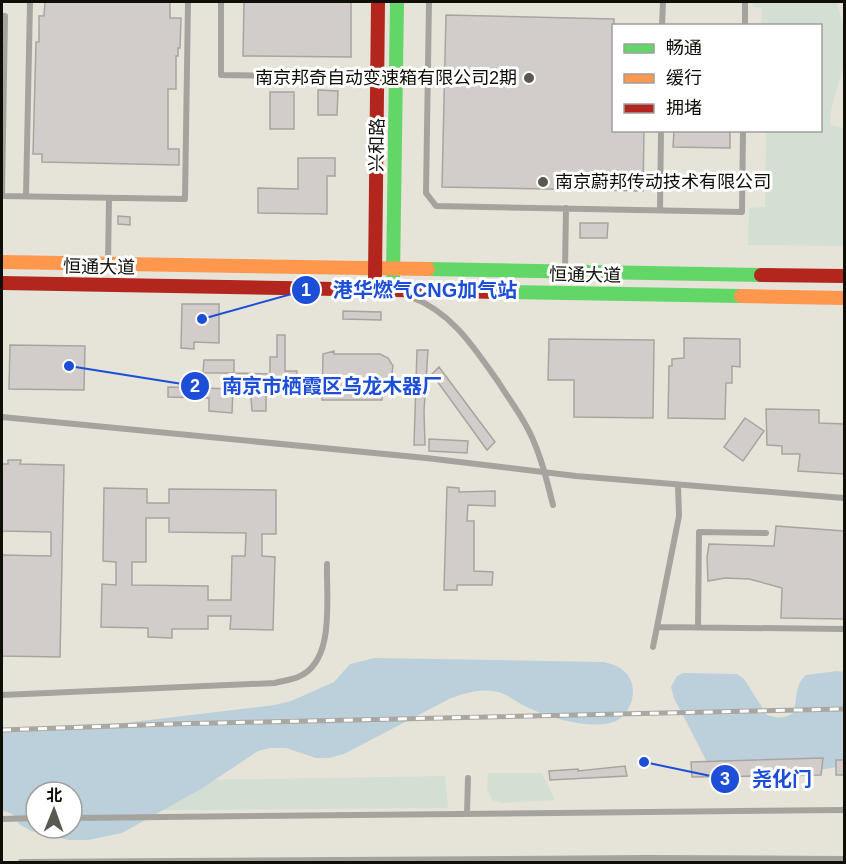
<svg xmlns="http://www.w3.org/2000/svg" width="846" height="864" font-family="Helvetica,'Noto Sans SC',sans-serif">
<style>
.green{fill:#d4dfd3}
.water{fill:#bbd0da;fill-rule:evenodd}
.building{fill:#d2cdca;stroke:#a8a4a0;stroke-width:1.5;fill-rule:evenodd}
.lines{fill:none;stroke-linecap:round;stroke-linejoin:round}
.lane{stroke:#a6a39e;stroke-width:6}
.fast{stroke:#63d668;stroke-width:14}
.slow{stroke:#ff974d;stroke-width:14}
.jam{stroke:#b3261e;stroke-width:14}
.rail-casing{stroke:#aaa7a0;stroke-width:5}
.rail{stroke:#fff;stroke-width:3;stroke-dasharray:9;stroke-linecap:butt}
.poi-dot{fill:#5a5950;stroke:#fff;stroke-width:2}
.labels{text-anchor:middle;dominant-baseline:central;stroke-width:6;stroke-linejoin:round;paint-order:stroke}
.poi-label{font-size:18px;fill:#0f0e07;stroke:#fff;text-anchor:end}
.street-label{font-size:18px;fill:#0f0e07;stroke:#fff}
.leader{fill:none;stroke:#1d4ed8;stroke-width:2}
.callout-dot{fill:#1d4ed8;stroke:#fff;stroke-width:2}
.mark-label{font-size:18px;text-anchor:middle;font-weight:bold;fill:#fff}
.callout-label{font-size:20px;text-anchor:middle;font-weight:bold;fill:#1d4ed8;stroke:#fff;stroke-width:6;stroke-linejoin:round;paint-order:stroke}
</style>
<rect width="100%" height="100%" fill="#e6e4d9"/>
<path class="green" d="M752,2H837C838,9 841,16 843,24C845,36 845,49 844,62C841,82 828,107 831,125L844,128V246L748,245L749,208L765,207L766,131L820,130V26L761,25L762,8L753,7Z
M488,773H542L555,800L501,803L492,800L487,789Z
M445,776L448,808L72,811V792H36V812H2V783Z"/>
<path class="water" d="M375,658L604,662C611,664 619,666 625,672C641,687 631,719 610,723C588,729 545,717 525,706C513,700 505,692 492,691C477,689 464,694 451,698L344,754L329,758H316L286,748H271L258,751L201,789L122,833L88,840H69L31,831L19,824L12,814L2,810V730L124,723L275,705L291,701L334,682L350,664ZM36,792H72V828H36Z
M837,671L844,672V766L806,772L720,777L708,764L674,698L671,687L677,676L683,673L737,674L744,679L767,715C777,718 784,719 793,713C798,699 794,685 806,675Z"/>
<path class="building" d="M45,2H170V18H181L180,48H178V56H176V89H168V149H179V165L42,162V154H33L36,42H39V16H44Z
M244,2H351V57L243,56Z
M446,15L614,19V130H644L643,191L442,187Z
M318,90L338,91L337,115H318Z
M270,92H294V129H270Z
M674,130H730V148L673,147Z
M298,158H335V176H327V214L258,213V188L298,189Z
M118,216L130,217V225L118,224Z
M580,223H608L607,238H580Z
M182,304H219V343L194,342V349L181,348Z
M343,311L381,312V320L343,319Z
M277,335H285V371H297L296,393L266,392V411H252L250,385H235V373L270,374V357H277Z
M684,338L740,339V367L732,366V383H726L725,419L668,418L669,366H672V359L684,358Z
M549,339L654,340L653,418L574,417V380H548Z
M10,345L85,346L84,390L9,389Z
M417,350H428L424,411L425,445H414Z
M334,351V354H380L388,358L393,366L389,394H382V400H322L323,354Z
M204,360H234V373H203Z
M439,367L495,442L487,450L432,374Z
M168,387L233,389L232,413L209,411V398L168,397Z
M766,409L819,410V423L844,424V474L798,471L800,454H782V446L767,445Z
M745,418L764,431L743,461L724,447Z
M429,439L468,441L467,453L429,451Z
M8,460H21L20,464L64,465L60,657L2,656V555L51,556V532L2,531V464H8Z
M447,487L459,488V492L495,491V506L468,505L467,521H474V571L493,572L492,585H457V590H444Z
M104,488L147,489V503H169V489L276,490V534H262V556L275,557L273,630L230,629L231,616H208V629H172V638L148,637V628L101,627L102,584L116,585V562L103,561ZM146,518H169V532L246,533L245,556H232L231,600H208V586L132,585V562H146Z
M776,526L844,531V619L781,618L782,588L749,579L725,578L708,581L707,557L709,544L774,546Z
M823,758L821,775L692,777L691,762Z
M836,760H844V775H836Z
M625,766L627,776L550,780L549,771L578,769V771Z"/>
<g class="lines">
<path class="lane" d="M221,2V75L377,77
M429,2L426,193L436,206L742,212L743,130
M2,16H5L2,196
M662,26L663,2
M745,26V2
M2,196L185,199L188,2
M26,196L30,2
M660,210L661,130
M108,263L109,198
M565,270L566,208
M411,297C452,312 475,349 499,383C507,396 517,409 524,422C539,447 546,477 553,505
M2,417L426,458L576,476L844,498
M657,627L844,629
M698,627L699,532L766,533
M653,647L679,516L678,485
M2,695L275,683C282,681 291,680 298,677C336,662 326,597 327,564
M467,814L468,778
M72,818L844,810
M2,819L36,818
M21,862L648,858L844,859"/>
<path class="fast" d="M428,269L761,275
M393,277L397,2
M502,292L741,296"/>
<path class="slow" d="M2,262L428,269
M741,296L844,298"/>
<path class="jam" d="M761,275L844,276
M375,277L378,2
M2,283L502,292"/>
<defs>
<path id="rail" d="M2,730L171,724L844,709"/>
</defs>
<use href="#rail" class="rail-casing"/>
<use href="#rail" class="rail"/>
</g>
<g class="poi-dot">
<circle cx="529" cy="78" r="6"/>
<circle cx="543" cy="182" r="6"/>
</g>
<g class="labels">
<g class="poi-label">
<text x="517" y="78">南京邦奇自动变速箱有限公司2期</text>
<text x="555" y="182" text-anchor="start">南京蔚邦传动技术有限公司</text>
</g>
<g class="street-label">
<text transform="translate(377 145) rotate(-89)">兴和路</text>
<text transform="translate(99 267) rotate(1)">恒通大道</text>
<text transform="translate(585 275) rotate(1)">恒通大道</text>
</g>
</g>
<path class="leader" d="M202 319L306 290M69 366L195 386M644 762L725 779"/>
<g class="callout-dot">
<circle cx="202" cy="319" r="6"/>
<circle cx="69" cy="366" r="6"/>
<circle cx="644" cy="762" r="6"/>
<circle cx="306" cy="290" r="15"/>
<circle cx="195" cy="386" r="15"/>
<circle cx="725" cy="779" r="15"/>
</g>
<g class="mark-label">
<text x="306" y="296">1</text>
<text x="195" y="392">2</text>
<text x="725" y="785">3</text>
</g>
<g class="callout-label">
<text x="425" y="297">港华燃气CNG加气站</text>
<text x="332" y="393">南京市栖霞区乌龙木器厂</text>
<text x="782" y="786">尧化门</text>
</g>
<rect width="846" height="864" fill="none" stroke="#0f0e07" stroke-width="6"/>
<rect x="612" y="24" width="210" height="108" fill="#ffffff" stroke="#9f9f9c" stroke-width="1.5"/>
<rect x="624" y="44" width="30" height="9" fill="#63d668" stroke="#9f9f9c" stroke-width="1.5"/>
<text x="666" y="54" font-size="18" fill="#0f0e07">畅通</text>
<rect x="624" y="74" width="30" height="9" fill="#ff974d" stroke="#9f9f9c" stroke-width="1.5"/>
<text x="666" y="84" font-size="18" fill="#0f0e07">缓行</text>
<rect x="624" y="104" width="30" height="9" fill="#b3261e" stroke="#9f9f9c" stroke-width="1.5"/>
<text x="666" y="114" font-size="18" fill="#0f0e07">拥堵</text>
<g transform="translate(54 810) rotate(1)"><circle r="28" fill="#ffffff" stroke="#9f9f9c" stroke-width="1.5"/>
<path d="M0-4.5L10 22L0 15L-10 22Z" fill="#5a5950"/>
<text y="-9" font-size="16" font-weight="bold" text-anchor="middle" fill="#0f0e07">北</text>
</g>
</svg>
